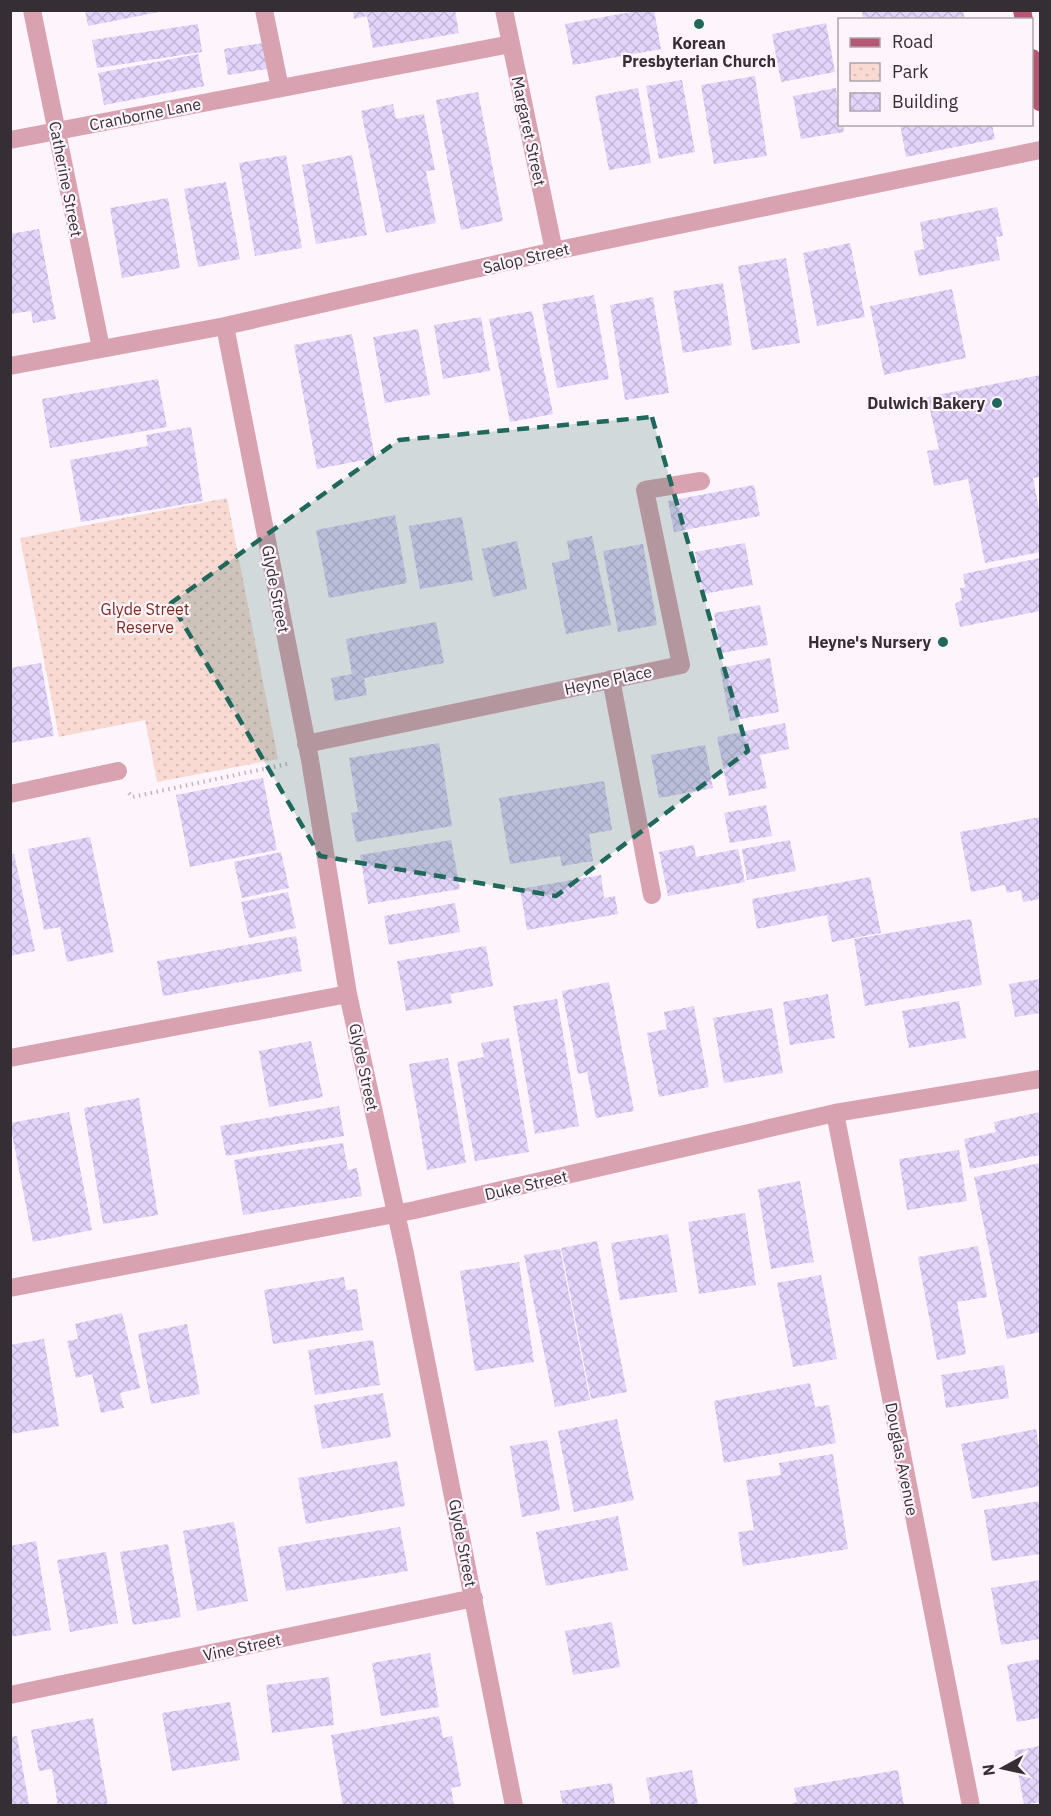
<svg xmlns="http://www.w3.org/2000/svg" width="1051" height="1816" font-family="'IBM Plex Sans',sans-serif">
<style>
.park{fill:url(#park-dots)}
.building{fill:url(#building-cross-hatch)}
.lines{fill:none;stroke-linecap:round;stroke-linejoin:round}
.path{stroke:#bfb6bd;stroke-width:4;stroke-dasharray:1.5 4.5;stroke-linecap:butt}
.minor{stroke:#d9a2b0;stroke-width:18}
.major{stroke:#b65774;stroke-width:18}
.marked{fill:#21685c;fill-opacity:0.2;stroke:#21685c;stroke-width:4.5;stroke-dasharray:12 8;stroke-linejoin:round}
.poi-dot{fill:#21685c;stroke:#fef5fc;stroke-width:2}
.labels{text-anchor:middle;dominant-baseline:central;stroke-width:4.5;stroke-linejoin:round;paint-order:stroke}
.poi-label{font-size:16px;font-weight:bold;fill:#362e35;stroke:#fef5fc;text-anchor:end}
.street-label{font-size:16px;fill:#362e35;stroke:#fef5fc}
.park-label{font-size:16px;fill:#7f2c1c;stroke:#fef5fc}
</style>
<defs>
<pattern id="park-dots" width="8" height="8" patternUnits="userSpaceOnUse" patternTransform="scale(1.5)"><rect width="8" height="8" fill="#f8dad3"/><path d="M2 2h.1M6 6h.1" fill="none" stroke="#d5bbb6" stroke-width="1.8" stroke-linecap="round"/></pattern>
<pattern id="building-cross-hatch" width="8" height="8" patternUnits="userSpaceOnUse" patternTransform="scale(1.5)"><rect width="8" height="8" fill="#e2d4fa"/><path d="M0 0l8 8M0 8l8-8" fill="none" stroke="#c2b6d7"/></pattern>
</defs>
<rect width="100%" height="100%" fill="#fef5fc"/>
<path class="park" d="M227,498L278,759L157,782L145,720L59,737L20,538Z"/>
<path class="building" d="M85,10H159V12L88,26Z
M353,10H455L459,33L373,48L367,16L354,19Z
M642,10H654L661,49L573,65L565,24Z
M862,10H963L965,20H863Z
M826,23L835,72L781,82L772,34Z
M198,24L202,52L97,68L92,40Z
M263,43L267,69L228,75L224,49Z
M198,54L204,86L104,105L98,73Z
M755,76L767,156L714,164L701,85Z
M682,80L695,152L659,159L646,86Z
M638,88L651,163L609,170L595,96Z
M836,88L840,124H843L844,132L801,139L793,96Z
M478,92L503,221L461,230L436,100Z
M393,104L396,119L424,114L435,170L426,171L436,223L386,233L361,111Z
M900,124H992L995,139L906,157Z
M286,155L302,248L255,256L239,163Z
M352,155L367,235L316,244L302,165Z
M226,182L240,259L198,267L184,189Z
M168,198L180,268L122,278L110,208Z
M997,207L1003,236L996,237L1000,260L919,276L914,251L924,249L920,222Z
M39,229L56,319L33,323L31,311L10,314V234Z
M850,243L865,317L817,326L803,253Z
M786,258L800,343L752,350L738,266Z
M723,283L732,345L683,353L673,291Z
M952,289L966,358L884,375L870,306Z
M594,295L609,379L557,388L542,304Z
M653,297L669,393L625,400L610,305Z
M532,311L553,414L510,422L489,319Z
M481,317L490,371L443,379L434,325Z
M418,329L430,395L385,403L373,337Z
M352,334L375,458L317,469L294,345Z
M1040,375V477L1033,478L1040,514V552L985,563L968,479L934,486L927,451L939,449L927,397Z
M158,379L167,427L50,448L42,399Z
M191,427L203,501L81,522L70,460L148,446L146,435Z
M754,485L760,516L674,532L668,501Z
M395,515L407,583L329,598L316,530Z
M462,517L473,580L420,589L409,526Z
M592,536L611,625L566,634L552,563L570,559L567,541Z
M517,541L527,589L493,597L482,549Z
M745,543L753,585L703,594L695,552Z
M643,544L657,625L618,632L603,551Z
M1040,558V611L960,627L955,604L962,600L960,588L965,587L963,574Z
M760,605L768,645L721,653L714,613Z
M436,622L444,663L364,678L367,695L335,701L331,678L352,674L346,639Z
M770,658L779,712L730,721L720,668Z
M41,663L54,736L10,743V668Z
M785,723L789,749L760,755L767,788L729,796L717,737Z
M439,743L452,826L356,842L351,813L358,812L349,758Z
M705,745L713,788L659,798L651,755Z
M263,778L277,850L190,867L176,795Z
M604,781L612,830L589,834L593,861L562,866L560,856L510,864L499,798Z
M766,805L772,836L730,843L724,813Z
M1040,817V899L1023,902L1021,890L1007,893L1005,885L971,892L960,832Z
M90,837L114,952L67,962L60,927L44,930L28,849Z
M451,840L460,889L368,904L360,855Z
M790,840L796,871L747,880L742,849Z
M694,845L696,857L738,849L745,882L668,896L659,852Z
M281,852L289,888L242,898L234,862Z
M10,854H14L35,951L10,956Z
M601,875L604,898L615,896L618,914L527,930L520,889Z
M870,877L881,933L832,942L827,915L757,929L752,899Z
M288,892L296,928L249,938L241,902Z
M455,903L460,932L389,945L384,916Z
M971,919L982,985L865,1006L854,939Z
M296,936L302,971L163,996L157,961Z
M486,946L493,986L450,994L452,1003L406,1011L397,961Z
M1040,979V1013L1015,1017L1009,984Z
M609,982L634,1111L596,1118L587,1072L578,1074L562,991Z
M828,994L835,1038L790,1045L783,1002Z
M557,999L579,1126L535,1134L513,1006Z
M959,1001L966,1038L909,1048L902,1011Z
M694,1006L709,1087L659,1097L647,1033L667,1029L664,1012Z
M772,1008L783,1073L724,1083L713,1018Z
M509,1038L529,1152L475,1161L457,1062L484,1057L481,1043Z
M311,1041L323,1097L269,1107L259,1051Z
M448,1058L466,1163L427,1170L409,1064Z
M139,1098L158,1215L103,1224L84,1108Z
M339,1106L344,1136L226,1156L220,1126Z
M69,1112L92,1230L33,1242L10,1123Z
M1040,1112V1155L970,1169L964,1139L996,1132L994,1122Z
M343,1143L348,1170L357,1168L362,1196L243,1215L234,1160Z
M959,1150L967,1201L907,1210L899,1159Z
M1040,1163V1332L1007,1339L974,1177Z
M800,1181L814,1262L771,1269L758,1189Z
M745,1213L756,1285L699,1294L688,1222Z
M668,1234L677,1292L620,1300L611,1243Z
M597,1241L627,1392L591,1399L561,1248Z
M978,1246L987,1297L957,1302L966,1354L937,1360L918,1257Z
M560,1249L590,1400L555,1407L524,1255Z
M519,1262L534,1362L475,1371L460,1271Z
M821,1275L837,1359L793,1367L777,1283Z
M344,1277L346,1290L357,1289L363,1330L273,1344L264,1290Z
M122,1313L140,1388L120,1393L124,1408L101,1413L92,1374L76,1378L67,1341L78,1339L75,1324Z
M187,1324L200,1394L151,1404L138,1334Z
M44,1339L59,1426L10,1434V1345Z
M373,1340L380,1385L315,1395L308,1350Z
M1004,1365L1009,1398L946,1408L941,1375Z
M810,1383L815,1407L829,1405L836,1443L724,1463L714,1401Z
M383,1393L391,1437L322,1449L314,1405Z
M617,1419L634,1500L574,1512L558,1431Z
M1036,1429L1040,1453V1486L972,1499L961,1444Z
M547,1440L560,1510L522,1517L510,1446Z
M833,1454L848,1549L743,1566L738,1532L754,1530L746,1480L781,1475L779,1463Z
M397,1461L405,1506L306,1524L298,1478Z
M1040,1501V1554L992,1561L984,1510Z
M618,1516L628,1570L546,1586L536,1532Z
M234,1522L248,1601L197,1611L183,1531Z
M400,1527L408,1571L286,1591L278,1547Z
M36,1541L51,1630L10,1637V1546Z
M168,1544L181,1617L133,1625L120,1552Z
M106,1552L118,1623L70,1632L57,1560Z
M1040,1580V1639L1001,1645L991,1588Z
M612,1622L620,1667L573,1675L565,1631Z
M430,1653L439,1707L381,1716L372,1663Z
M1040,1659V1718L1017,1722L1007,1665Z
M329,1677L334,1725L272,1733L266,1685Z
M230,1702L240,1760L172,1771L162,1713Z
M439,1716L443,1738L452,1736L461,1786L451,1788L454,1806H343L331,1735Z
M93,1718L108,1806H58L52,1769L39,1771L31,1730Z
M17,1736L29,1804L10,1806V1737Z
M1040,1746V1802L1024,1805L1014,1751Z
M692,1770L698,1806H651L646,1778Z
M898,1770L904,1806H786L797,1802L794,1788Z
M612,1783L615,1806H563L560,1791Z"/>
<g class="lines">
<path class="path" d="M129,793L132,797L287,764"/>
<path class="minor" d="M32,10L101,348
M264,10L280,88
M504,10L554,251
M10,140L511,44
M225,326L310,760L348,994L405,1254L514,1806
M10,366L225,326L554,251L1040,150
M611,679L652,895
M306,744L681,665L645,490L701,481
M10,794L118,771
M10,1058L348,994
M835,1113L971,1806
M10,1288L415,1210L835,1113L1040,1079
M10,1695L474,1598"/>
<path class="major" d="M1022,10L1024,20
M1032,58L1040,102"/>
</g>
<path class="marked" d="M652,417L748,751L556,896L320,856L171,603L399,440Z"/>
<g class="poi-dot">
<circle cx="699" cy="24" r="6"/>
<circle cx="997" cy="403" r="6"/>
<circle cx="943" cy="642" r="6"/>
</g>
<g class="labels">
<g class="poi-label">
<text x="699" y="43" text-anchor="middle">Korean<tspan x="699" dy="18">Presbyterian Church</tspan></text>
<text x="985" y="403">Dulwich Bakery</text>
<text x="931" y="642">Heyne's Nursery</text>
</g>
<g class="street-label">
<text transform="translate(145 114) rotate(-11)">Cranborne Lane</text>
<text transform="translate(529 131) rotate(78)">Margaret Street</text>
<text transform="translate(66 179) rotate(79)">Catherine Street</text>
<text transform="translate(526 258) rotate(-13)">Salop Street</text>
<text transform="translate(276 589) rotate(79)">Glyde Street</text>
<text transform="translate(608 680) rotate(-12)">Heyne Place</text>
<text transform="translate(364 1067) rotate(78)">Glyde Street</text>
<text transform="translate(526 1185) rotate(-13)">Duke Street</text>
<text transform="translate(902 1459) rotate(79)">Douglas Avenue</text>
<text transform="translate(463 1543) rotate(79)">Glyde Street</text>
<text transform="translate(242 1647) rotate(-12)">Vine Street</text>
</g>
<g class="park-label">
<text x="145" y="609">Glyde Street<tspan x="145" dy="18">Reserve</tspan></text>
</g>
</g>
<rect width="1051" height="1816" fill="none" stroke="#362e35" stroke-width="24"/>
<rect x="838" y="18" width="195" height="108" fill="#fef5fc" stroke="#aea5ac" stroke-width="1.5"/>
<rect x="850" y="38" width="30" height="9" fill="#b65774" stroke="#aea5ac" stroke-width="1.5"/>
<text x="892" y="48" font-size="18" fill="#362e35">Road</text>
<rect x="850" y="63" width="30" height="18" fill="url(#park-dots)" stroke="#aea5ac" stroke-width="1.5"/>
<text x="892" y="78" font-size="18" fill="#362e35">Park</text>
<rect x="850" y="93" width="30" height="18" fill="url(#building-cross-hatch)" stroke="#aea5ac" stroke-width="1.5"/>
<text x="892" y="108" font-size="18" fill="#362e35">Building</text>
<g transform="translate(1003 1768) rotate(262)" stroke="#fef5fc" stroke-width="4.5" paint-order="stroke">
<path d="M0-4.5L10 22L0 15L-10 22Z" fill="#362e35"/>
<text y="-9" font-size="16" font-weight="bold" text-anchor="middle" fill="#362e35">N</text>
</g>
</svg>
